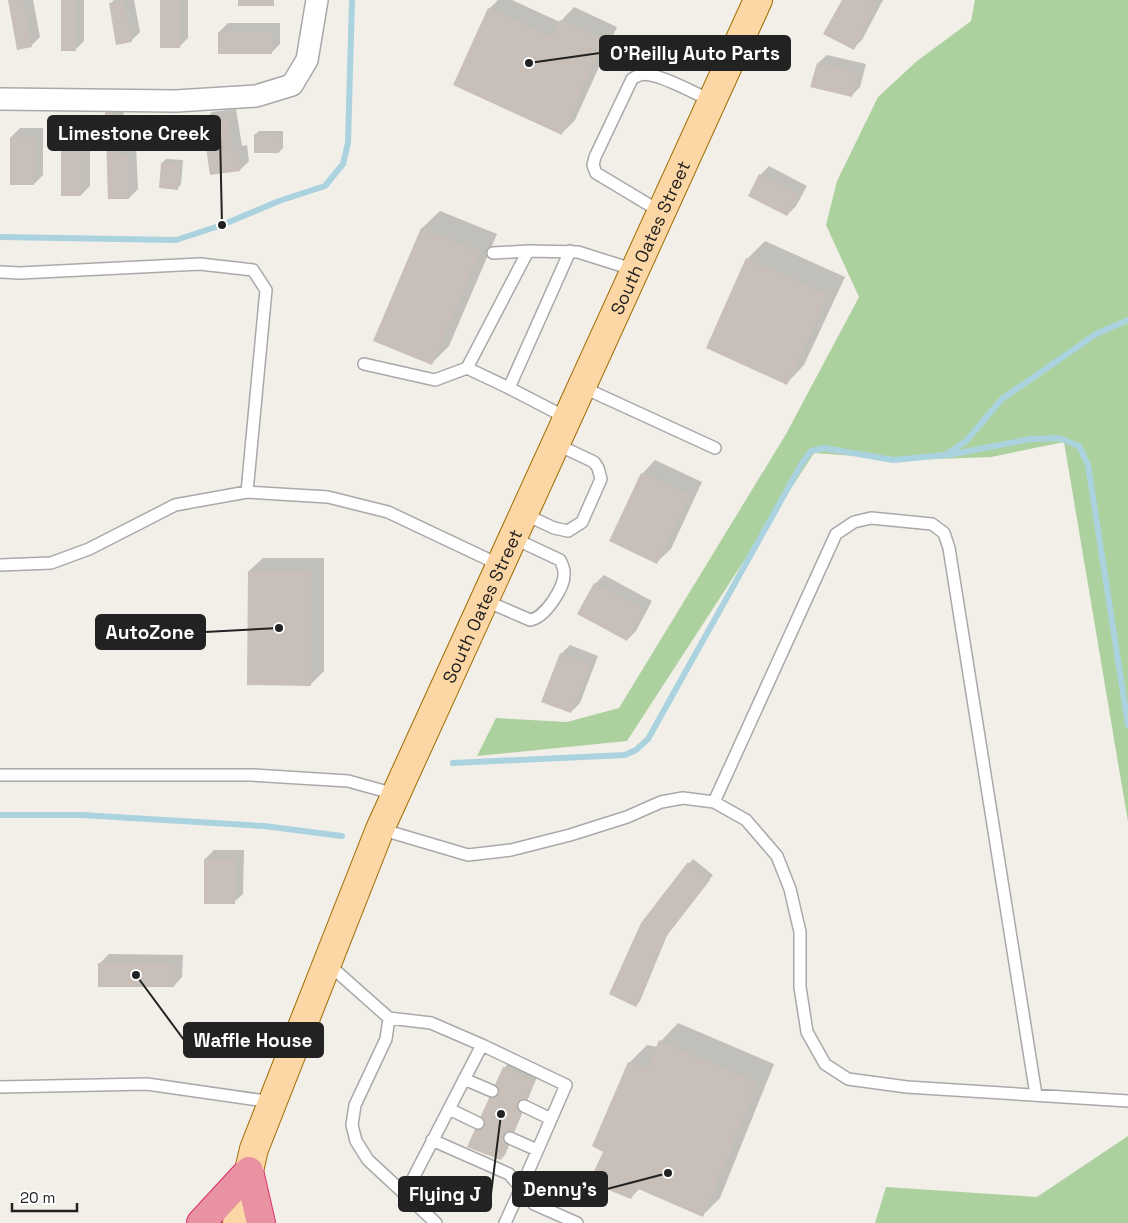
<svg xmlns="http://www.w3.org/2000/svg" width="1128" height="1223" font-family="'Space Grotesk',sans-serif">
<style>
.forest{fill:#add19e}
.shadow{fill:#0003}
.lines{fill:none;stroke-linecap:round;stroke-linejoin:round}
.stream{stroke:#aad3df;stroke-width:6}
.building{fill:#c7bfb8}
.lane-casing{stroke:#a9a9a9;stroke-width:14}
.street-casing{stroke:#a9a9a9;stroke-width:24}
.primary-casing{stroke:#a06b00;stroke-width:30}
.highway-casing{stroke:#dc2a67;stroke-width:30}
.lane{stroke:#fff;stroke-width:11}
.street{stroke:#fff;stroke-width:21}
.primary{stroke:#fcd6a4;stroke-width:28}
.highway{stroke:#e892a2;stroke-width:28}
.labels{text-anchor:middle;dominant-baseline:central;stroke-width:5;stroke-linejoin:round;paint-order:stroke}
.street-label{font-size:18px;fill:#222;stroke:#fff}
.leader{fill:none;stroke:#222;stroke-width:2}
.callout-dot{fill:#222;stroke:#fff;stroke-width:2}
.callout{fill:#222;stroke:#222;stroke-width:2}
.callout-label{font-size:19px;text-anchor:middle;font-weight:bold;fill:#fff}
</style>
<rect width="100%" height="100%" fill="#f2efe9"/>
<path class="forest" d="M975,0H1128V822L1064,442L991,457L910,460L814,453L627,741L477,756L496,718L567,722L619,708L786,434L859,297L826,225L837,181L878,97L917,61L971,21Z
M1128,1136V1223H875L886,1187L1037,1197Z"/>
<path class="shadow" d="M9,0H33L40,37L31,46Z
M63,0H84V41L75,50Z
M114,0H134L140,32L131,41L110,4Z
M161,0H188V38L179,47Z
M498,0H512L560,22L574,7L617,27L575,120L562,133L489,9Z
M843,0H883L862,40L853,48Z
M228,23H280V44L271,53L219,32Z
M827,55L866,64L860,87L851,96L818,63Z
M123,101L125,147L136,146L138,189L129,198H109L106,111Z
M236,109L242,146L247,145L249,161L240,170L211,174L203,121L212,112Z
M71,125H90V186L81,195L62,133Z
M20,128H43V175L34,184L11,137Z
M259,131H283V148L279,152L255,135Z
M166,159L183,160L181,184L177,189L162,163Z
M769,166L807,186L796,206L787,215L760,175Z
M440,211L497,234L449,346L431,364L422,228Z
M765,241L845,277L804,365L787,383L747,259Z
M655,460L702,482L671,549L657,562L642,474Z
M263,558H324V671L310,685L249,571Z
M604,575L652,601L636,631L627,640L595,584Z
M570,645L598,656L580,703L571,712L561,654Z
M214,850H244L243,894L234,902L205,859Z
M693,859L713,875L668,933L640,1001L636,1006L642,923Z
M109,954L183,955L182,977L174,986L100,963Z
M678,1023L774,1064L720,1198L702,1216L640,1188L631,1198L605,1151L629,1063L647,1045L658,1047L661,1041Z
M508,1064L537,1077L505,1155L501,1159L504,1068Z"/>
<g class="lines">
<path class="stream" d="M0,237L176,240L222,225L279,201L325,186L343,164L348,143L352,0
M948,455L1031,439L1059,438L1079,446L1088,465L1128,725
M453,763L625,755L636,750L648,739L802,463L811,451L824,448L893,460L945,455L966,441L1002,399L1096,334L1128,320
M0,815H82L264,826L342,836"/>
</g>
<path class="building" d="M8,0H23L32,47L17,50Z
M61,0H76V51H61Z
M160,0H180V48H160Z
M238,0H274V6H238Z
M842,0H870L878,4L854,50L823,34Z
M124,1L132,42L116,45L109,3Z
M488,8L552,37L560,20L605,40L562,135L453,85Z
M218,32H272V54H218Z
M817,63L858,73L852,97L810,87Z
M105,110H115L117,155H128L129,199H108Z
M228,117L233,154H238L240,171L210,175L202,120Z
M61,133H81V196H61Z
M254,134H279V153H254Z
M10,137H34V185H10Z
M161,163L180,164L178,190L159,188Z
M759,174L799,195L787,216L748,196Z
M421,228L480,252L432,365L373,341Z
M746,258L828,295L787,385L706,348Z
M641,473L689,495L657,564L609,541Z
M248,571H311V686L247,685Z
M594,583L644,610L627,641L577,614Z
M560,653L590,665L571,713L541,702Z
M204,859H236L235,904H204Z
M688,862L710,880L665,938L636,1007L609,994L641,923Z
M98,963H175L174,987H98Z
M659,1040L757,1083L703,1217L636,1188L631,1199L589,1182L603,1152L592,1146L628,1062L648,1067Z
M503,1067L534,1081L501,1160L467,1147Z"/>
<g class="lines">
<defs>
<path id="lane" d="M661,212L596,173L593,165L595,157L632,79C638,75 643,73 650,75C666,77 696,94 712,101
M493,253L528,251L578,252L635,270
M0,272L20,273L200,264L253,270L266,290L247,492
M364,364L435,380L467,368L509,388L567,418
M467,368L528,251
M582,387L715,448
M509,388L570,251
M524,514L554,528L568,531L582,522L601,479L598,468L594,462L556,444
M0,565L51,563L89,549L175,505L247,492L328,497L388,512L500,565
M484,600L530,620C545,618 566,586 564,572C564,568 562,564 560,560L513,538
M0,775H252L348,781L395,794
M714,802L836,534L854,522L871,518L932,524L944,533L949,548L1036,1095
M380,829L468,855L511,850L570,835L627,817L661,802L683,798L714,802L746,820L777,856L790,889L800,932V987L807,1032L825,1064L848,1079L907,1087L1128,1101
M327,963L389,1018L386,1039L355,1105L352,1125L356,1141L368,1160L436,1223
M389,1018L431,1023L482,1045
M464,1079L492,1091
M0,1087L147,1084L272,1102
M524,1106L551,1119
M449,1109L478,1123
M510,1138L537,1150
M405,1194L482,1045L566,1085L521,1188L509,1174L432,1140
M505,1223L521,1188L534,1204L577,1223"/>
<path id="street" d="M0,99L176,101L256,96L292,85L307,60L317,0"/>
<g id="primary">
<path id="s1" d="M237,1223L254,1149L380,829L758,0"/>
</g>
<path id="highway" d="M249,1171L261,1223
M201,1223L249,1171"/>
</defs>
<use href="#lane" class="lane-casing"/>
<use href="#street" class="street-casing"/>
<use href="#primary" class="primary-casing"/>
<use href="#highway" class="highway-casing"/>
<use href="#lane" class="lane"/>
<use href="#street" class="street"/>
<use href="#primary" class="primary"/>
<use href="#highway" class="highway"/>
</g>
<g class="labels">
<g class="street-label">
<text stroke="none"><textPath href="#s1" startOffset="1070">South Oates Street</textPath></text>
<text stroke="none"><textPath href="#s1" startOffset="665">South Oates Street</textPath></text>
</g>
</g>
<path class="leader" d="M529 63L600 53M222 225L220 133M279 628L205 632M136 975L184 1040M668 1173L607 1189M501 1114L491 1194"/>
<g class="callout-dot">
<circle cx="529" cy="63" r="5"/>
<circle cx="222" cy="225" r="5"/>
<circle cx="279" cy="628" r="5"/>
<circle cx="136" cy="975" r="5"/>
<circle cx="668" cy="1173" r="5"/>
<circle cx="501" cy="1114" r="5"/>
</g>
<g class="callout">
<rect x="600" y="36" width="190" height="34" rx="5"/>
<rect x="48" y="116" width="172" height="34" rx="5"/>
<rect x="96" y="615" width="109" height="34" rx="5"/>
<rect x="184" y="1023" width="139" height="34" rx="5"/>
<rect x="513" y="1172" width="94" height="34" rx="5"/>
<rect x="399" y="1177" width="92" height="34" rx="5"/>
</g>
<g class="callout-label">
<text x="695" y="60">O'Reilly Auto Parts</text>
<text x="134" y="140">Limestone Creek</text>
<text x="150" y="639">AutoZone</text>
<text x="253" y="1047">Waffle House</text>
<text x="560" y="1196">Denny's</text>
<text x="445" y="1201">Flying J</text>
</g>
<path d="M12 1203v8h65v-8" fill="none" stroke="#222222" stroke-width="2.5"/>
<text x="20" y="1203" font-size="15" fill="#222222" stroke="#ffffff" stroke-width="4" paint-order="stroke">20 m</text>
</svg>
